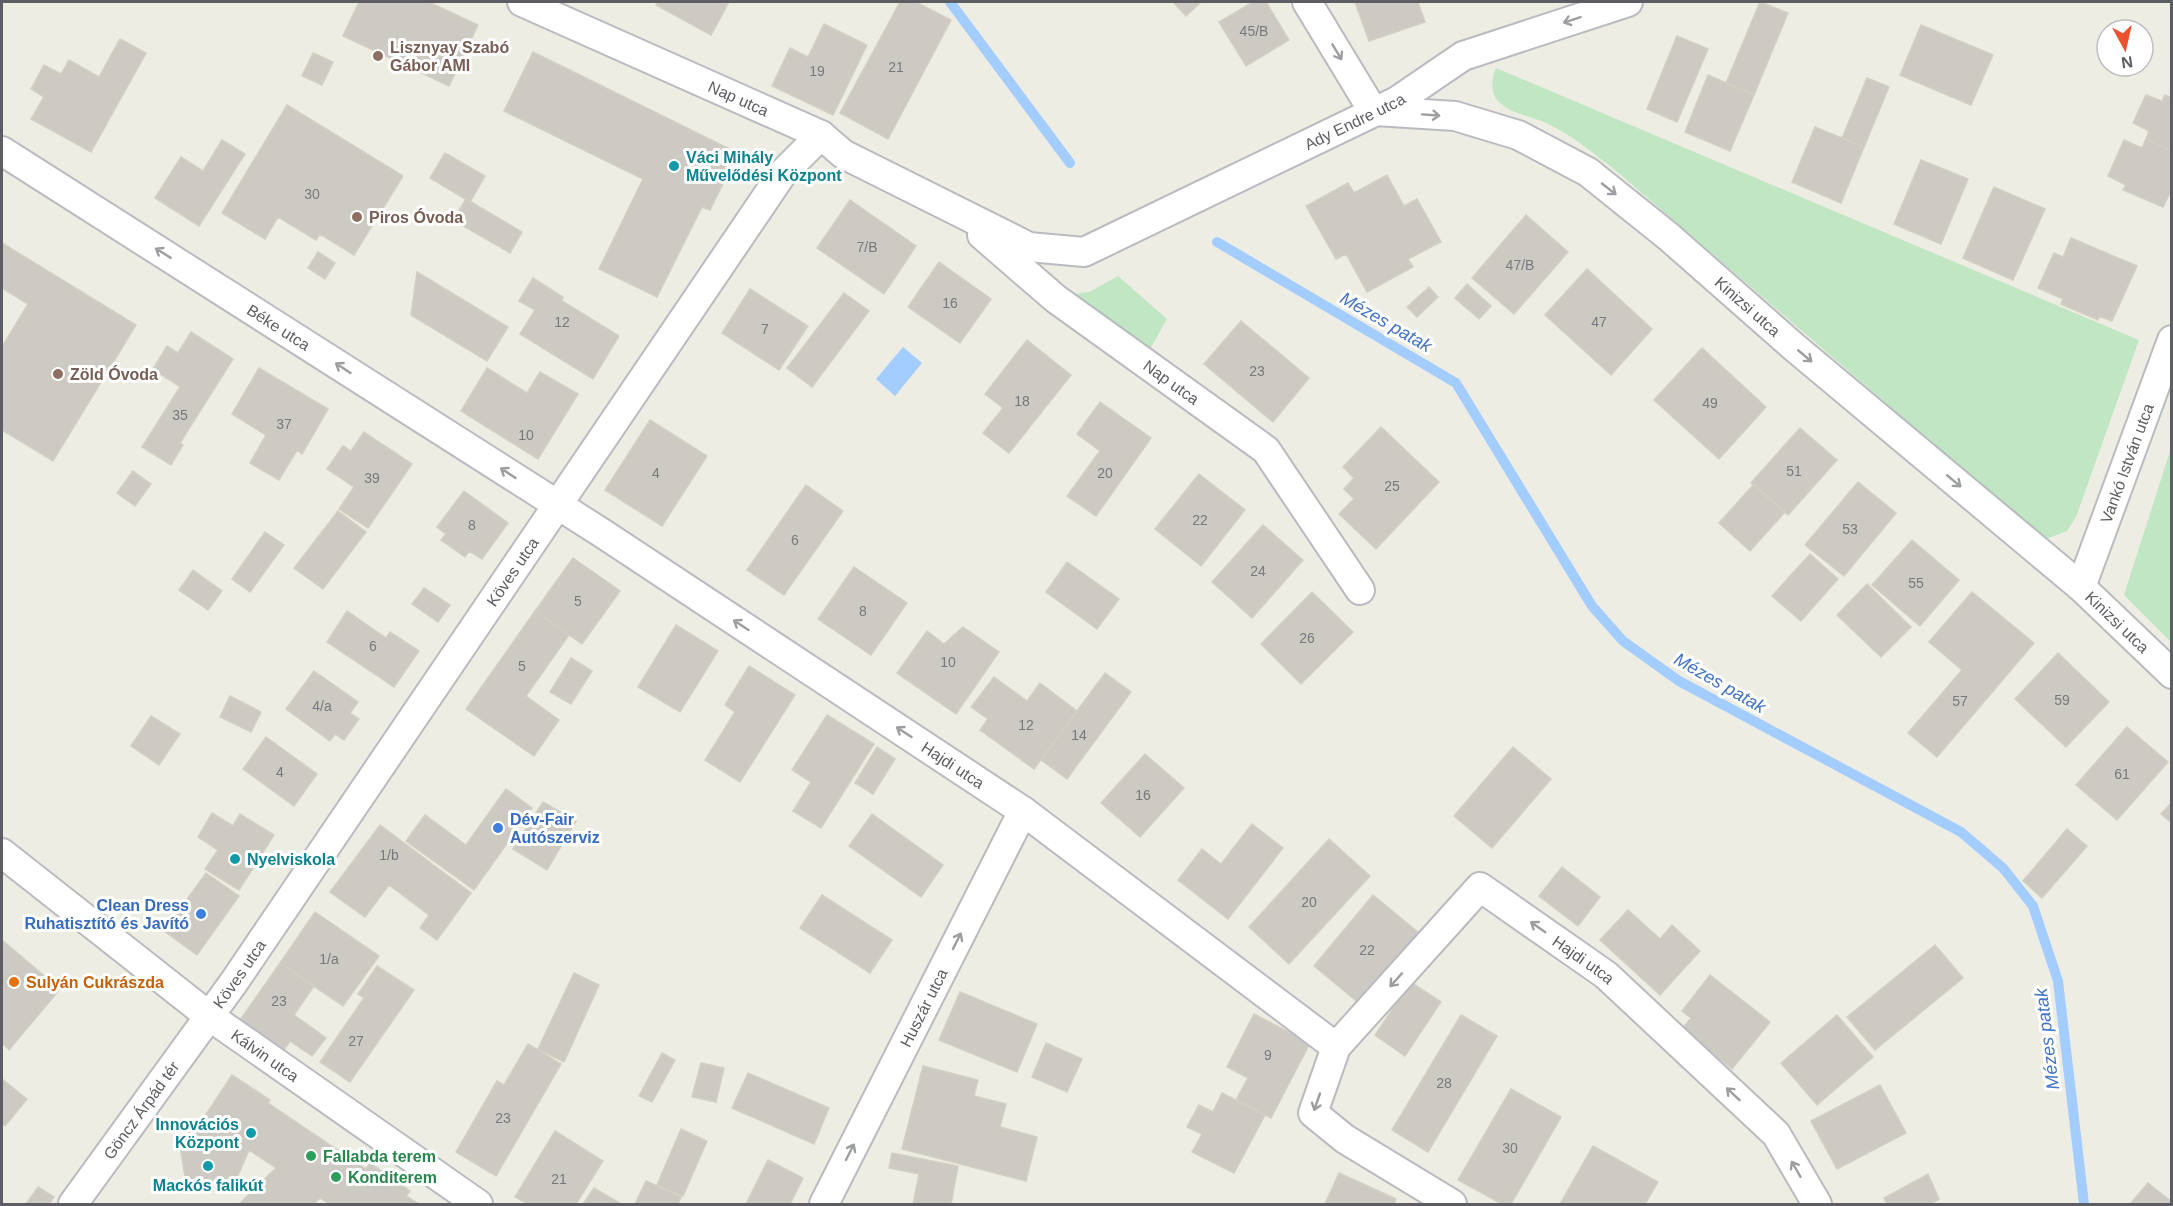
<svg xmlns="http://www.w3.org/2000/svg" width="2173" height="1206" font-family="Helvetica,sans-serif">
<style>
.green{fill:#c0e6c4}
.water{fill:#a3ccff}
.lines{fill:none;stroke-linecap:round;stroke-linejoin:round}
.stream{stroke:#a3ccff;stroke-width:10}
.building{fill:#cccac3;stroke:#d3d0c2;stroke-width:1.5}
.street-casing{stroke:#b9bbc0;stroke-width:32}
.street{stroke:#fff;stroke-width:28}
.oneway{stroke:#9d9ea2}
.education-dot{fill:#8d6e63;stroke:#fff;stroke-width:2}
.culture-dot{fill:#0f9aa8;stroke:#fff;stroke-width:2}
.shop-dot{fill:#3f7fe0;stroke:#fff;stroke-width:2}
.food-dot{fill:#e8710a;stroke:#fff;stroke-width:2}
.leisure-dot{fill:#2e9e5b;stroke:#fff;stroke-width:2}
.labels{text-anchor:middle;dominant-baseline:central;stroke-width:6;stroke-linejoin:round;paint-order:stroke}
.number-label{font-size:14px;fill:#78797c}
.education-label{font-size:16px;font-weight:bold;fill:#785e54;stroke:#fff;text-anchor:start}
.street-label{font-size:16px;fill:#5c5e64;stroke:#fff}
.culture-label{font-size:16px;font-weight:bold;fill:#0d838f;stroke:#fff;text-anchor:start}
.shop-label{font-size:16px;font-weight:bold;fill:#366cbe;stroke:#fff;text-anchor:start}
.food-label{font-size:16px;font-weight:bold;fill:#c56008;stroke:#fff;text-anchor:start}
.leisure-label{font-size:16px;font-weight:bold;fill:#27864d;stroke:#fff;text-anchor:start}
.water-label{font-size:18px;font-style:italic;fill:#4373c5;stroke:#fff}
</style>
<rect width="100%" height="100%" fill="#eeede3"/>
<path class="green" d="M1496,68L2139,340L2076,517L2067,531L2046,539L2037,533L1615,170C1593,153 1572,135 1546,123C1531,116 1511,114 1499,102C1490,93 1491,79 1496,68Z
M1118,276L1167,319L1150,349L1068,295L1089,292Z
M2171,448L2172,642H2171L2124,595Z"/>
<path class="water" d="M903,347L922,363L895,396L876,379Z"/>
<g class="lines">
<path class="stream" d="M950,2L1070,163
M1217,242L1456,383L1592,606L1623,641L1679,681L1961,832L2003,868L2033,906L2058,981L2084,1204"/>
</g>
<path class="building" d="M359,2H429L478,25L449,86L343,36Z
M658,2H729L711,35L656,5Z
M900,2H916L951,20L888,139L840,113Z
M1173,2H1201L1186,16Z
M1253,2H1266L1289,40L1246,66L1219,22Z
M1355,2H1418L1425,22L1369,41Z
M1760,2L1788,13L1754,95L1726,83Z
M824,24L867,45L833,115L772,86L790,48L808,57Z
M1921,25L1993,55L1971,105L1900,75Z
M1677,36L1708,49L1677,122L1647,109Z
M120,39L146,53L91,152L31,119L44,97L31,89L44,65L61,74L69,60L99,77Z
M533,52L738,153L710,210L702,207L657,297L599,269L643,179L504,111Z
M313,53L333,62L322,85L302,76Z
M1708,75L1754,95L1730,151L1685,132Z
M1867,78L1889,87L1864,147L1842,138Z
M2146,95L2162,101L2165,95L2172,98V151L2146,139L2149,131L2133,123Z
M287,105L403,176L354,255L320,234L316,240L278,217L265,239L222,213Z
M1815,127L1864,147L1841,203L1792,182Z
M2146,139L2172,151V189L2163,207L2123,190L2126,185L2108,176L2124,140L2142,148Z
M222,140L245,154L199,226L155,198L181,157L203,171Z
M445,153L485,176L470,202L430,178Z
M1921,160L1968,179L1941,244L1894,224Z
M1387,175L1404,206L1417,199L1441,242L1408,259L1413,267L1367,292L1346,254L1336,259L1306,206L1348,183L1354,193Z
M1994,187L2045,209L2013,280L1963,258Z
M466,199L522,232L510,253L453,220Z
M850,200L916,246L884,294L817,248Z
M1526,215L1568,252L1514,314L1472,278Z
M2071,238L2137,266L2112,321L2099,316L2098,320L2061,304L2063,299L2038,288L2054,253L2063,257Z
M2,243L136,325L53,461L2,430V347L28,304L2,288Z
M318,252L335,263L325,279L308,268Z
M939,262L991,299L960,343L908,307Z
M1587,269L1652,329L1611,375L1545,315Z
M417,272L508,327L487,361L411,315Z
M533,278L563,297L562,301L619,336L593,379L520,334L535,310L519,301Z
M1467,284L1491,306L1479,319L1455,298Z
M1429,287L1438,297L1417,317L1407,307Z
M750,289L808,326L779,370L722,333Z
M844,293L869,311L812,387L787,368Z
M1241,321L1309,378L1273,422L1204,364Z
M191,332L233,359L180,443L183,445L171,465L142,447L180,387L153,369L167,346L178,353Z
M1027,340L1071,375L1009,453L983,433L1003,408L985,394Z
M1702,348L1766,407L1719,459L1654,400Z
M259,368L328,409L302,454L297,450L279,480L250,463L266,435L232,414Z
M487,368L527,393L540,372L578,394L538,459L461,411Z
M1100,402L1151,438L1096,516L1067,496L1100,451L1077,434Z
M650,420L707,456L662,526L605,490Z
M1381,427L1439,482L1376,549L1339,514L1354,499L1344,489L1354,478L1343,467Z
M1800,428L1837,460L1788,515L1751,483Z
M364,432L412,464L368,528L339,509L354,487L327,469L343,446L351,451Z
M133,471L151,484L135,506L117,493Z
M1199,474L1245,510L1201,566L1155,529Z
M1858,482L1896,513L1844,576L1805,545Z
M1754,484L1785,512L1750,551L1719,523Z
M806,485L843,511L784,595L747,570Z
M464,491L508,523L482,559L469,551L465,557L441,540L446,534L437,527Z
M338,511L366,532L323,589L294,568Z
M1263,525L1303,560L1252,618L1212,582Z
M265,532L284,545L250,592L232,579Z
M1912,540L1959,580L1920,626L1872,585Z
M1810,554L1838,579L1801,621L1772,596Z
M573,558L620,591L582,644L535,611Z
M1067,562L1119,599L1097,629L1046,592Z
M854,567L907,603L871,655L818,619Z
M193,570L222,591L208,610L179,590Z
M1867,584L1911,627L1881,657L1837,615Z
M424,588L450,605L438,622L412,604Z
M1312,592L1353,632L1301,684L1261,644Z
M1972,592L2034,643L1937,757L1908,733L1962,670L1929,642Z
M347,611L386,638L390,632L419,651L394,687L327,642Z
M535,611L569,635L526,696L559,720L534,756L466,709Z
M676,625L718,651L680,712L638,687Z
M963,627L999,652L956,714L897,673L927,631L944,644Z
M2058,653L2109,702L2066,747L2015,699Z
M571,658L592,671L571,704L550,692Z
M749,666L795,695L740,782L705,760L735,712L725,705Z
M314,671L358,702L350,713L359,719L344,740L335,734L330,741L286,709Z
M1105,673L1131,692L1067,779L1041,760Z
M994,677L1027,701L1040,683L1077,711L1034,769L980,730L988,719L971,707Z
M230,696L261,712L251,732L220,717Z
M827,715L874,744L821,828L793,811L811,782L792,770Z
M151,716L180,734L159,765L131,746Z
M2127,727L2168,762L2117,820L2076,785Z
M266,737L317,774L294,806L243,769Z
M877,747L895,759L873,794L855,783Z
M1513,747L1551,779L1492,848L1454,816Z
M1145,754L1184,788L1140,837L1101,803Z
M506,789L532,808L474,890L406,841L425,815L466,845Z
M543,802L576,821L547,870L513,849Z
M2172,802V823L2161,814Z
M212,813L233,826L240,814L274,835L239,890L205,869L218,850L198,837Z
M872,814L943,865L921,897L849,846Z
M1252,824L1283,848L1228,919L1178,880L1202,849L1221,864Z
M380,825L471,893L437,940L420,928L429,915L389,885L365,917L330,892Z
M2067,829L2087,846L2042,898L2023,881Z
M1329,839L1370,876L1289,964L1249,927Z
M1562,867L1600,897L1578,926L1539,896Z
M206,873L239,896L197,955L164,931Z
M822,895L892,940L870,973L800,928Z
M1373,895L1419,933L1360,1004L1314,966Z
M1628,910L1660,939L1672,925L1700,951L1660,995L1600,940Z
M315,912L379,956L343,1006L280,963Z
M2,940L60,989L9,1050L2,1043Z
M1935,945L1963,978L1875,1050L1847,1017Z
M280,963L314,986L294,1015L326,1038L312,1056L290,1041L284,1050L240,1020Z
M377,966L414,990L350,1082L320,1062L364,998L358,994Z
M574,973L599,985L564,1062L538,1049Z
M1710,975L1770,1022L1732,1069L1682,1029L1691,1018L1682,1011Z
M1411,982L1441,1002L1405,1056L1375,1035Z
M960,992L1037,1024L1017,1072L939,1040Z
M1254,1014L1310,1043L1271,1118L1236,1100L1248,1078L1227,1067Z
M1461,1015L1497,1036L1428,1152L1392,1130Z
M1837,1015L1873,1057L1817,1105L1781,1063Z
M1046,1043L1082,1059L1067,1092L1032,1077Z
M528,1044L561,1064L496,1176L456,1152L497,1081L504,1085Z
M662,1053L675,1060L652,1102L639,1096Z
M701,1063L724,1068L716,1102L692,1097Z
M923,1066L978,1080L974,1096L1006,1104L1000,1127L1037,1137L1026,1181L902,1149Z
M748,1073L829,1108L814,1144L732,1108Z
M232,1075L270,1100L268,1103L366,1169L370,1163L410,1191L406,1196L419,1204H330L320,1198L314,1204H239L276,1168L249,1150L234,1185L210,1192L185,1176L179,1141L199,1125Z
M2,1079L27,1099L5,1126L2,1123Z
M1880,1085L1906,1133L1837,1169L1811,1121Z
M1511,1089L1561,1117L1511,1204H1502L1458,1180Z
M1222,1093L1265,1115L1234,1173L1192,1152L1202,1134L1187,1127L1199,1105L1213,1112Z
M681,1129L707,1141L683,1196L657,1185Z
M555,1131L603,1161L576,1204H528L515,1197Z
M1593,1146L1658,1182L1645,1204H1560Z
M892,1153L958,1166L951,1204H913L919,1174L889,1168Z
M768,1160L803,1178L790,1204H746Z
M1339,1173L1396,1199L1394,1204H1325Z
M1928,1174L1939,1199L1930,1204H1887L1884,1198Z
M646,1181L681,1197L678,1204H635Z
M2148,1183L2172,1202V1204H2130Z
M38,1187L54,1197L49,1204H26Z
M594,1188L621,1204H583Z"/>
<g class="lines">
<defs>
<g id="street">
<path id="s1" d="M522,2L821,135L843,154L1029,247L1084,252L1397,101L1463,56L1628,2"/>
<path d="M1307,2L1373,111"/>
<path id="s2" d="M1375,111L1455,116L1518,135L1588,172L1669,237L1794,347L2081,587L2172,674"/>
<path id="s3" d="M2,151L602,533L1023,811L1336,1047"/>
<path id="s4" d="M982,235L1056,299L1266,450L1360,590"/>
<path id="s5" d="M2081,587L2172,340"/>
<path id="s6" d="M2,853L209,1016L478,1204"/>
<path id="s7" d="M73,1204L234,982L782,174L821,135"/>
<path id="s8" d="M824,1204L1023,811"/>
<path id="s9" d="M1452,1204L1345,1139L1313,1113L1336,1047L1480,887L1606,975L1776,1134L1817,1204"/>
</g>
</defs>
<use href="#street" class="street-casing"/>
<use href="#street" class="street"/>
</g>
<defs><path id="oneway-shaft" d="M-6 0H5M1.5-3L5.5 0L1.5 3" fill="none" stroke-width="1.6" stroke-linecap="round" stroke-linejoin="round" transform="scale(1.5)"/></defs>
<g class="oneway">
<use href="#oneway-shaft" transform="translate(1572 20) rotate(162)"/>
<use href="#oneway-shaft" transform="translate(1337 52) rotate(59)"/>
<use href="#oneway-shaft" transform="translate(1431 115) rotate(4)"/>
<use href="#oneway-shaft" transform="translate(1609 189) rotate(38)"/>
<use href="#oneway-shaft" transform="translate(163 253) rotate(-148)"/>
<use href="#oneway-shaft" transform="translate(1805 356) rotate(40)"/>
<use href="#oneway-shaft" transform="translate(343 368) rotate(-147)"/>
<use href="#oneway-shaft" transform="translate(508 473) rotate(-147)"/>
<use href="#oneway-shaft" transform="translate(1954 481) rotate(40)"/>
<use href="#oneway-shaft" transform="translate(741 625) rotate(-147)"/>
<use href="#oneway-shaft" transform="translate(904 732) rotate(-147)"/>
<use href="#oneway-shaft" transform="translate(1538 927) rotate(-145)"/>
<use href="#oneway-shaft" transform="translate(957 941) rotate(-63)"/>
<use href="#oneway-shaft" transform="translate(1396 980) rotate(132)"/>
<use href="#oneway-shaft" transform="translate(1733 1094) rotate(-137)"/>
<use href="#oneway-shaft" transform="translate(1317 1102) rotate(109)"/>
<use href="#oneway-shaft" transform="translate(850 1152) rotate(-63)"/>
<use href="#oneway-shaft" transform="translate(1796 1169) rotate(-120)"/>
</g>
<g class="education-dot">
<circle cx="378" cy="56" r="6"/>
<circle cx="357" cy="217" r="6"/>
<circle cx="58" cy="374" r="6"/>
</g>
<g class="culture-dot">
<circle cx="674" cy="166" r="6"/>
<circle cx="235" cy="859" r="6"/>
<circle cx="251" cy="1133" r="6"/>
<circle cx="208" cy="1166" r="6"/>
</g>
<g class="shop-dot">
<circle cx="498" cy="828" r="6"/>
<circle cx="201" cy="914" r="6"/>
</g>
<circle class="food-dot" cx="14" cy="982" r="6"/>
<g class="leisure-dot">
<circle cx="311" cy="1156" r="6"/>
<circle cx="336" cy="1177" r="6"/>
</g>
<g class="labels">
<g class="number-label">
<text x="1254" y="31">45/B</text>
<text x="896" y="67">21</text>
<text x="817" y="71">19</text>
<text x="312" y="194">30</text>
<text x="867" y="247">7/B</text>
<text x="1520" y="265">47/B</text>
<text x="950" y="303">16</text>
<text x="562" y="322">12</text>
<text x="1599" y="322">47</text>
<text x="765" y="329">7</text>
<text x="1257" y="371">23</text>
<text x="1022" y="401">18</text>
<text x="1710" y="403">49</text>
<text x="180" y="415">35</text>
<text x="284" y="424">37</text>
<text x="526" y="435">10</text>
<text x="1794" y="471">51</text>
<text x="656" y="473">4</text>
<text x="1105" y="473">20</text>
<text x="372" y="478">39</text>
<text x="1392" y="486">25</text>
<text x="1200" y="520">22</text>
<text x="472" y="525">8</text>
<text x="1850" y="529">53</text>
<text x="795" y="540">6</text>
<text x="1258" y="571">24</text>
<text x="1916" y="583">55</text>
<text x="578" y="601">5</text>
<text x="863" y="611">8</text>
<text x="1307" y="638">26</text>
<text x="373" y="646">6</text>
<text x="948" y="662">10</text>
<text x="522" y="666">5</text>
<text x="2062" y="700">59</text>
<text x="1960" y="701">57</text>
<text x="322" y="706">4/a</text>
<text x="1026" y="725">12</text>
<text x="1079" y="735">14</text>
<text x="280" y="772">4</text>
<text x="2122" y="774">61</text>
<text x="1143" y="795">16</text>
<text x="389" y="855">1/b</text>
<text x="1309" y="902">20</text>
<text x="1367" y="950">22</text>
<text x="329" y="959">1/a</text>
<text x="279" y="1001">23</text>
<text x="356" y="1041">27</text>
<text x="1268" y="1055">9</text>
<text x="1444" y="1083">28</text>
<text x="503" y="1118">23</text>
<text x="1510" y="1148">30</text>
<text x="559" y="1179">21</text>
</g>
<g class="education-label">
<text x="390" y="47">Lisznyay Szabó<tspan x="390" dy="18">Gábor AMI</tspan></text>
<text x="369" y="217">Piros Óvoda</text>
<text x="70" y="374">Zöld Óvoda</text>
</g>
<g class="street-label">
<text stroke="none"><textPath href="#s1" startOffset="237">Nap utca</textPath></text>
<text stroke="none"><textPath href="#s1" startOffset="920">Ady Endre utca</textPath></text>
<text stroke="none"><textPath href="#s2" startOffset="434">Kinizsi utca</textPath></text>
<text stroke="none"><textPath href="#s3" startOffset="328">Béke utca</textPath></text>
<text stroke="none"><textPath href="#s4" startOffset="240">Nap utca</textPath></text>
<text stroke="none"><textPath href="#s5" startOffset="132">Vankó István utca</textPath></text>
<text stroke="none"><textPath href="#s7" startOffset="770">Köves utca</textPath></text>
<text stroke="none"><textPath href="#s2" startOffset="920">Kinizsi utca</textPath></text>
<text stroke="none"><textPath href="#s3" startOffset="1132">Hajdi utca</textPath></text>
<text stroke="none"><textPath href="#s9" startOffset="578">Hajdi utca</textPath></text>
<text stroke="none"><textPath href="#s7" startOffset="284">Köves utca</textPath></text>
<text stroke="none"><textPath href="#s8" startOffset="220">Huszár utca</textPath></text>
<text stroke="none"><textPath href="#s6" startOffset="332">Kálvin utca</textPath></text>
<text stroke="none"><textPath href="#s7" startOffset="116">Göncz Árpád tér</textPath></text>
</g>
<g class="culture-label">
<text x="686" y="157">Váci Mihály<tspan x="686" dy="18">Művelődési Központ</tspan></text>
<text x="247" y="859">Nyelviskola</text>
<text x="239" y="1124" text-anchor="end">Innovációs<tspan x="239" dy="18">Központ</tspan></text>
<text x="208" y="1185" text-anchor="middle">Mackós falikút</text>
</g>
<g class="shop-label">
<text x="510" y="819">Dév-Fair<tspan x="510" dy="18">Autószerviz</tspan></text>
<text x="189" y="905" text-anchor="end">Clean Dress<tspan x="189" dy="18">Ruhatisztító és Javító</tspan></text>
</g>
<g class="food-label">
<text x="26" y="982">Sulyán Cukrászda</text>
</g>
<g class="leisure-label">
<text x="323" y="1156">Fallabda terem</text>
<text x="348" y="1177">Konditerem</text>
</g>
<g class="water-label">
<text transform="translate(1386 322) rotate(30)">Mézes patak</text>
<text transform="translate(1720 683) rotate(30)">Mézes patak</text>
<text transform="translate(2047 1039) rotate(-97)">Mézes patak</text>
</g>
</g>
<rect width="2173" height="1206" fill="none" stroke="#5c5e64" stroke-width="6"/>
<g transform="translate(2125 48) rotate(172)"><circle r="28" fill="#ffffff" stroke="#bebfc1" stroke-width="1.5"/>
<path d="M0-4.5L10 22L0 15L-10 22Z" fill="#eb522c"/>
<text y="-9" font-size="16" font-weight="bold" text-anchor="middle" fill="#5c5e64">N</text>
</g>
</svg>
